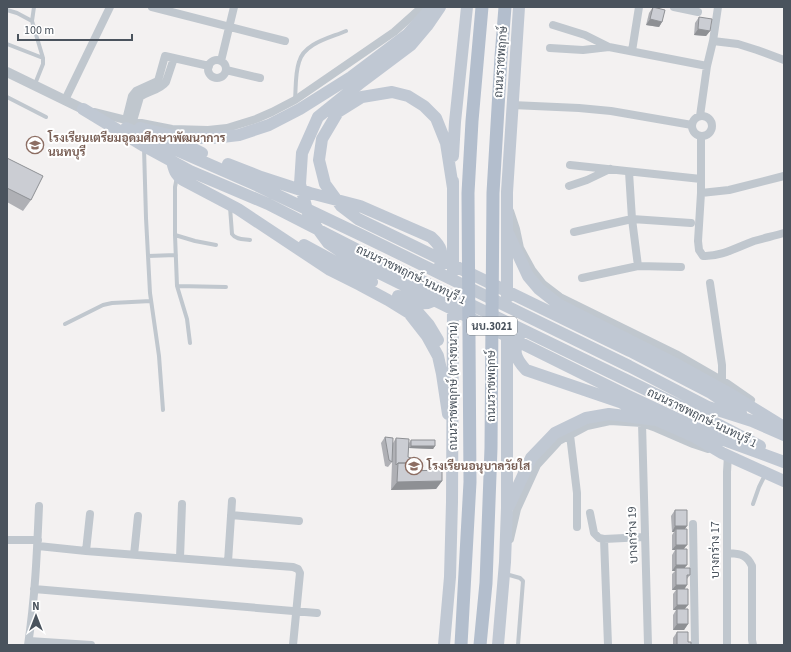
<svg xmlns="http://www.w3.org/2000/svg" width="791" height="652" font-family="'Source Sans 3',Sarabun,sans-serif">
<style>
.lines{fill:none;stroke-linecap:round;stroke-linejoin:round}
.service{stroke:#c0c7ce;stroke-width:4}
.minor{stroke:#c0c7ce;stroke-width:8}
.tertiary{stroke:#c0c7ce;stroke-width:10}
.secondary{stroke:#c0c8d3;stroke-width:12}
.primary{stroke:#b3becd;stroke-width:13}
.wall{fill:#afb0b5}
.shaded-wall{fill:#8e9094}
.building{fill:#cbcdd3;stroke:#8e9094}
.labels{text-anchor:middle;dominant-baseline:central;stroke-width:4;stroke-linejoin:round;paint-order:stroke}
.shield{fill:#fff;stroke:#80878e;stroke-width:1}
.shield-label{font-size:11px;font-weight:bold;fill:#4a535d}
.street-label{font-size:12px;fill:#4a535d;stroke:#fff}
.education-label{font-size:12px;font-weight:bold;fill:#785e54;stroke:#fff;text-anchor:start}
</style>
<rect width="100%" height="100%" fill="#f3f1f1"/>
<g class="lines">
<path class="service" d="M7,10L17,13L32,21L43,58V64L35,84
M32,21L34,7
M7,44L43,58
M7,97L46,117
M295,100C296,88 295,74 299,62C304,43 330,38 346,31
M144,148L146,218L150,293L159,356L163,410
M177,177L175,187V235L177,286L187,319L190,343
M230,207L232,234C236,240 244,239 250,240
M175,235L195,241L216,245
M148,256L176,255
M177,286L226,287
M65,324L103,305L112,303L151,301
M753,504L759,487L765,475
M506,574L520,578L523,581L518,645"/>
<path class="minor" d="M152,7L285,41
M674,7L698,12
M553,25L585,35L609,47
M713,41L738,44L757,50L784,60
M550,48L583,50L609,47L707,66
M632,51L639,7
M208 69a9 9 0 1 1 18 0a9 9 0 1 1-18 0Z
M221,61L234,7
M226,70L260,78
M65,100L110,7
M512,105L579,108L611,111L692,125
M94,112L126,120L172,129L208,130L227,128L256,119L272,112L295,100L394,32L422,7
M700,116L707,66L713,41L718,7
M692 126a10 10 0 1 1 20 0a10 10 0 1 1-20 0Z
M126,120L132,96L136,91L158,81L165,56L209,66
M133,121L140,97C148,91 160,90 166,82L174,58
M701,136V193L698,241L699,250L703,256C721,257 737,247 754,241C764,238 774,236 784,233
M570,165L701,179
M629,172L632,219L638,266
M569,186L587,180L610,169
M701,193L729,190L784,176
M510,211L516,229L520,248L532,270L543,284L560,297L676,354L728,384L751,400
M574,232L632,219L691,223
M582,278L638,266L681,267
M710,283L722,365V381
M642,423L648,645
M570,435L577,493V527
M590,513L594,533L599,538L604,539
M231,515L299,521
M693,524L695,645
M510,539L517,509L537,465L559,441L587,426L610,421L642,423L656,428L693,444L708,449
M8,540H38
M38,546L86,551L293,567L298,569L300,573L293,645
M86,551L90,514
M727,553C739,554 746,553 752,566V640L753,645
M134,555L138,516
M180,558L182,504
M228,562L232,501
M34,589L317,613
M29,641L91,645
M28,645C35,599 37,553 39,506
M608,645L604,539L645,537
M727,645V472L728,455"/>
<path class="tertiary" d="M7,72L83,109"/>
<path class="secondary" d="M440,7L427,26L411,45L359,84L318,117L302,153L300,184L309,217L328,243L355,261L626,395L716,437L784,462
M83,109L144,146L190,171L268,204L356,249L719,425L760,446
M126,128L254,184L361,235L629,366L708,407L752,421L784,435
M140,128L169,135L188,138H213L239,135L269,125L300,109L351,77L408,34L432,7
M169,135L192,148L202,153
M453,156L455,122L467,7
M172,161C174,170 175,174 183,180L238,209L330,270L360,285L388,300L409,313L427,336L438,356L442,374L448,414
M228,164L261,177L310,193L360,206L431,237C442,247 443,252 440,266
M453,188L446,143L436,118L424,106L408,96L392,92L362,97L338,112L322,139L319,160L325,184L341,206L358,219L630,351L711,393L741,413
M508,233L528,276L539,289L558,304L674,363L732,395L784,427
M304,245L372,282
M453,272V181
M398,296C409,300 422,307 433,301L434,296
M507,298V192L519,7
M415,309L429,325L438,340
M520,334C513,351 514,357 526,370L620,402L647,416
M509,506L531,458L555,433L586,418L609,414L657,420L695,437L722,453L784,481
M444,645L450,577L452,502L453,303
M498,645L505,562L507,508V329"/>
<path class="primary" d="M461,645L470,482L468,193L472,121L482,7
M480,645L486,583L491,448L493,193L501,57L505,7"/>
</g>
<path class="wall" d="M653,7L662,22L659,27L646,25L649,13Z
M699,17L710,31L706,36L694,35L695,23Z
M7,158L31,200L23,211L7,202Z
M385,437L393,443L396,438L413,465L409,471L442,481L436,489L391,490L392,462L388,467L385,466L381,443Z
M411,440L435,446L433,449L409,448V443Z
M675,510L685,529L684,549L685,568L690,575L687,579L684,589L685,609L688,624L684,630H673V615L676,610H673V594L676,590H672V574L675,571H672V555L675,550H672V535L674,532H672L671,516Z
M677,632L688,642L691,645H673V638Z"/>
<path class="shaded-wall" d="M650,19L662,22L659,27L646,25Z
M698,29L710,31L706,36L694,35Z
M411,446H435L433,449L409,448Z
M442,481L436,489L391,490L397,482Z
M675,526H687L683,532L676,529L674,532H672Z
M676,545H687L683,550L676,549L675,550H672Z
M676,565H687L683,570L676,568L675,571H672Z
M676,585H687L684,590L677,589L676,590H672Z
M677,605H688L684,610L677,609L676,610H673Z
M677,624H688L684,630H673Z"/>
<path class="building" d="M653,7L665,10L662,22L650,19Z
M699,17L712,19L710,31L698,29Z
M7,158L43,176L31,200L7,188Z
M385,437L393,438L392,462L389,460Z
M396,438L409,439L408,457L411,458L414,462L413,465L409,466V464L408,463H398L396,465Z
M411,440H435V446H411Z
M398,463H408L409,464V471L442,470V481L397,482Z
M675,510H687V526H675Z
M676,529H687V545H676Z
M676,549H687V565H676Z
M676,568H690V575H687V585H676Z
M677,589H688V605H677Z
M677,609H688V624H677Z
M677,632H688V642H691V645H677Z"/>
<defs>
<symbol id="school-ring" viewBox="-11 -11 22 22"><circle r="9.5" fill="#fff" stroke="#8d6e63" stroke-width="1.5"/><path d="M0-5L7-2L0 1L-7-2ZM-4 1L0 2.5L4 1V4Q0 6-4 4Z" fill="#8d6e63"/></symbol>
</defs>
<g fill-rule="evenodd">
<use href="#school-ring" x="25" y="135" width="20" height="20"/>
<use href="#school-ring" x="404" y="456" width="20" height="20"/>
</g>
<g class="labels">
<rect class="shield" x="467" y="317" width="50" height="18" rx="3"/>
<g class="shield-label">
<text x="492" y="326">นบ.3021</text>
</g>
<g class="street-label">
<text transform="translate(501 62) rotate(-86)">ถนนราชพฤกษ์</text>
<text transform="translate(411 275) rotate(26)">ถนนราชพฤกษ์-นนทบุรี 1</text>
<text transform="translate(453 386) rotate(-90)">ถนนราชพฤกษ์ (ทางขนาน)</text>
<text transform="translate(491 386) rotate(-90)">ถนนราชพฤกษ์</text>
<text transform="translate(702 418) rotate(26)">ถนนราชพฤกษ์-นนทบุรี 1</text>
<text transform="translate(633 535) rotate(-92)">บางกร่าง 19</text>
<text transform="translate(715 550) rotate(-90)">บางกร่าง 17</text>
</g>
<g class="education-label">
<text x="48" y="138">โรงเรียนเตรียมอุดมศึกษาพัฒนาการ<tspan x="48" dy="14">นนทบุรี</tspan></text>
<text x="427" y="466">โรงเรียนอนุบาลวัยใส</text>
</g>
</g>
<rect width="791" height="652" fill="none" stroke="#4a535d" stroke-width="16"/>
<g transform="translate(36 616)" stroke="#ffffff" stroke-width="3" paint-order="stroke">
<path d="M0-3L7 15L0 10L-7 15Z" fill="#4a535d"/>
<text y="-6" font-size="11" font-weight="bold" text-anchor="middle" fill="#4a535d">N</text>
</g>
<path d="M18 34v6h114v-6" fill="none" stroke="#4a535d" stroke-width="2"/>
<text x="24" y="34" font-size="12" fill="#4a535d" stroke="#ffffff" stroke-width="3" paint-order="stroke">100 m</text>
</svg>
